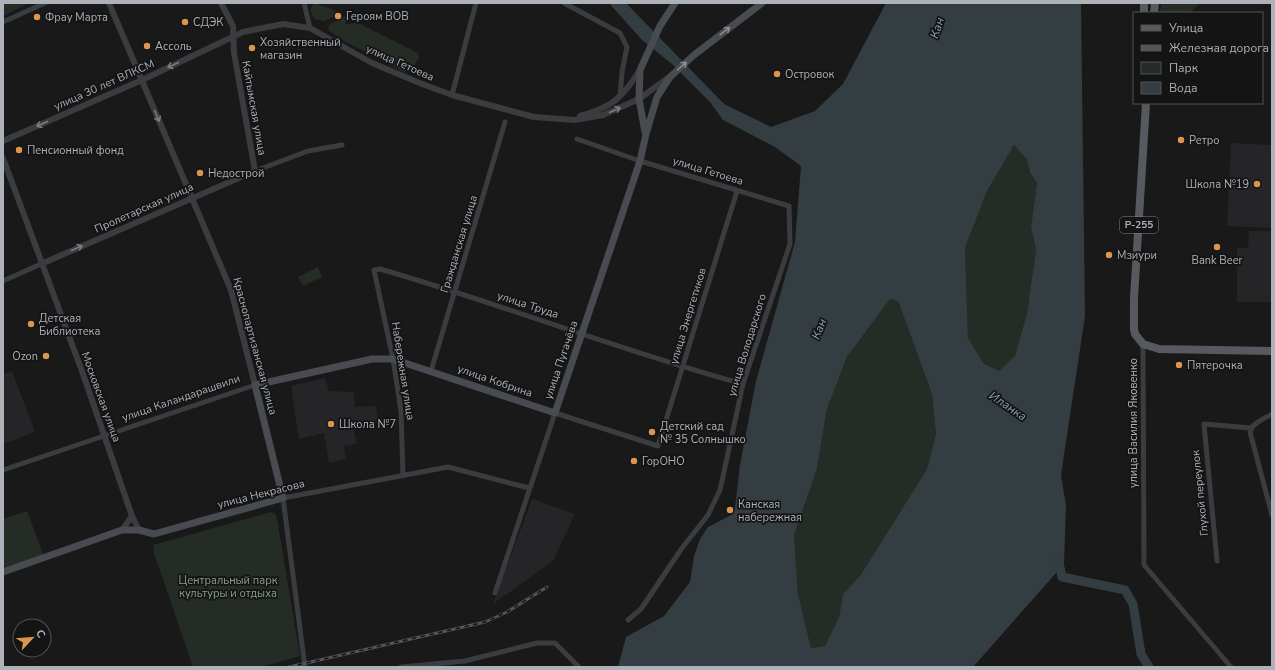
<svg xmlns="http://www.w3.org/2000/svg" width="1275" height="670" font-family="'Nunito Sans',sans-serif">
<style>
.built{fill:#252527}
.green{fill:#252c25}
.water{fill:#343d42;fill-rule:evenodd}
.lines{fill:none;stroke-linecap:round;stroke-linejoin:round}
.river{stroke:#343d42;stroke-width:9}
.minor{stroke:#3a3c3f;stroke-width:5}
.tertiary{stroke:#3a3c3f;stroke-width:6}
.secondary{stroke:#484b4f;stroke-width:7}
.primary{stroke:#56595d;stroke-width:8}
.rail-casing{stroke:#515458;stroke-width:3}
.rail{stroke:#141415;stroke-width:1.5;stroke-dasharray:4.5;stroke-linecap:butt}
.oneway{stroke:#898e93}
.oneway2{stroke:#797d82}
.poi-dot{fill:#dc954e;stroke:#141415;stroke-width:1.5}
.labels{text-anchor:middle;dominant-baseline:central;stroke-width:3.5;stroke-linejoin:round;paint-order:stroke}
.shield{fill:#141415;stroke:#7e8387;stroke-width:1}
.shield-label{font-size:10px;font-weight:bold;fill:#acb2b8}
.poi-label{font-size:11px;fill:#acb2b8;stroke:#141415;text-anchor:start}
.street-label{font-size:11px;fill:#acb2b8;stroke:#141415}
.park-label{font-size:11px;fill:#89a186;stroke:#141415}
.water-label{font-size:12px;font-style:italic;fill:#88a3af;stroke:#141415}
</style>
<rect width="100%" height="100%" fill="#19191a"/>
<path class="built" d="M1231,143L1272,145V228L1227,226Z
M1249,231H1272V302H1237V248H1248Z
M12,371L35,432L3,444V374Z
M325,378L329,391L354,392L355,407L376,406L378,419L353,428L357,444L344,446L346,459L329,463L324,433L299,439L291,386Z
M532,499L575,514L553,561L493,604Z"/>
<path class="green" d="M3,3H29L3,16Z
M314,3L337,11L335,16L324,21L314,19L310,10Z
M1161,3H1200L1190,13H1160Z
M346,15L348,18L345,24L358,23L418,53L419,57L412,70L405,73L344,41L328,30L329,25Z
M1014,145L1027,160L1030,173L1037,183L1031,227L1036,250L1027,313L1015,356L999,372L984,364L968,338L965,248L987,191Z
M318,267L322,277L303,286L298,277Z
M890,299L898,301L932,394L936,434L927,469L860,576L843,594L839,617L825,646L811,648L798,594L794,535L817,469L827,409L847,357Z
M27,511L44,557L6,568L3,567V519Z
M271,512L276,515L277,519L300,656L261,667H193L154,553L153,545Z"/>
<path class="water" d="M609,3H626L724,104L771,127L815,111L843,84L886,3H1081L1085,316L1061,475L1066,506L1064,564L973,667H618L626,637L664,616L690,582L694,556L700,539L708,527L733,514L735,508L740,465L756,381L795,242L801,166L775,147L723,120L710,102L672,64L642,40ZM1014,145L1027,160L1030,173L1037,183L1031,227L1036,250L1027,313L1015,356L999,371L984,364L968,338L965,248L987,191ZM890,299L898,301L932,394L936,434L927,469L860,576L843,594L839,617L825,646L811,648L798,594L794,535L817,469L827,409L847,357Z"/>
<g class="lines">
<path class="river" d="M1058,558L1062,577L1125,590L1133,604L1141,654L1149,667"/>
<path class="minor" d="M304,3L310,28
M564,3L620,33L627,47L622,72L620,97
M3,22L45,3
M452,95L476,3
M577,139L640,161L789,206L790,244L743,384L720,490L708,515L682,548L641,609L628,620
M255,171L308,151L342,145
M3,281L41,264
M1143,344L1144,565L1231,667
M431,371L505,122
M1272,414C1264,419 1252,423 1250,432L1272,515
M3,470L255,385
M403,476L401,411L393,359L374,270L380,269C502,304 621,351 743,384
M1217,561L1204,424L1251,428
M495,593L555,413L658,446L737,191
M305,667L283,498L448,467L529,488
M401,667L465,661L537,643H555L579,667"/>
<path class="tertiary" d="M109,3L231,290L255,385
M580,116C613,107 622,98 640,70
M3,141L142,80L243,32L283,24L310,28L372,63L422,84L452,95L534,117L575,120L603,115L639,99L668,78
M3,158L83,374L132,516L139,530
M41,264L255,171L234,53L233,26L221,3
M122,530L132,516"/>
<path class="secondary" d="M645,132L639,99L640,70L660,26L675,3
M3,572L122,530H139L154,534L283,498L255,385L372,359H393L555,413L640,161L646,134L657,97L670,77L694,55L762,3"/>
<path class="primary" d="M1144,3V13
M1154,13L1155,3
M1146,103L1134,298V329L1135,334L1143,344L1159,349L1272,351"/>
<defs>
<path id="rail" d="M289,667L485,622L507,612L547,587"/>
</defs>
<use href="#rail" class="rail-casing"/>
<use href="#rail" class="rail"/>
</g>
<defs><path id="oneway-shaft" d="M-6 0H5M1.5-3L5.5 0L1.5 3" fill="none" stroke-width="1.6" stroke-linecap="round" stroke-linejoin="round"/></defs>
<g class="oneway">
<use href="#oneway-shaft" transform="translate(725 31) rotate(-38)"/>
<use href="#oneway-shaft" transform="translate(682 66) rotate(-42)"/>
</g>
<g class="oneway2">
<use href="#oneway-shaft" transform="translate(173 65) rotate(155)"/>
<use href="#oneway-shaft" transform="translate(615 110) rotate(-24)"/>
<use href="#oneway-shaft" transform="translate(157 116) rotate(67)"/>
<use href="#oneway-shaft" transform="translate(42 124) rotate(156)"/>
<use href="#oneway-shaft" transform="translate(77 248) rotate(-24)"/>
</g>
<g class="poi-dot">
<circle cx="338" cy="16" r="4"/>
<circle cx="37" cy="17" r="4"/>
<circle cx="185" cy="22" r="4"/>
<circle cx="147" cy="46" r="4"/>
<circle cx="252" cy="48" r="4"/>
<circle cx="777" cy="74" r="4"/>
<circle cx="1181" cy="140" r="4"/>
<circle cx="19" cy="150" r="4"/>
<circle cx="200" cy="173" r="4"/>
<circle cx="1257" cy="184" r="4"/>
<circle cx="1217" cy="247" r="4"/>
<circle cx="1109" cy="255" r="4"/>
<circle cx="31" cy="324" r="4"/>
<circle cx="46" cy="356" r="4"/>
<circle cx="1179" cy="365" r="4"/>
<circle cx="331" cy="424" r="4"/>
<circle cx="652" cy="432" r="4"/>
<circle cx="634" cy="461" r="4"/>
<circle cx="730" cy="510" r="4"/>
</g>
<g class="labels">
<rect class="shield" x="1120" y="217" width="38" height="16" rx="3"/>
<g class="shield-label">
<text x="1139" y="225">Р-255</text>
</g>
<g class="poi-label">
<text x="346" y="16">Героям ВОВ</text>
<text x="45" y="17">Фрау Марта</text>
<text x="193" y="22">СДЭК</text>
<text x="260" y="42">Хозяйственный<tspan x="260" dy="13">магазин</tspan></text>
<text x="155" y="46">Ассоль</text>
<text x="785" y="74">Островок</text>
<text x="1189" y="140">Ретро</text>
<text x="27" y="150">Пенсионный фонд</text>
<text x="208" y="173">Недострой</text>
<text x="1249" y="184" text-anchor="end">Школа №19</text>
<text x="1117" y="255">Мзиури</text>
<text x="1217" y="260" text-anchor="middle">Bank Beer</text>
<text x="39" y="318">Детская<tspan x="39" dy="13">Библиотека</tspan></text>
<text x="38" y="356" text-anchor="end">Ozon</text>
<text x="1187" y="365">Пятерочка</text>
<text x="339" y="424">Школа №7</text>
<text x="660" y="426">Детский сад<tspan x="660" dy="13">№ 35 Солнышко</tspan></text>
<text x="642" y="461">ГорОНО</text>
<text x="738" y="504">Канская<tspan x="738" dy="13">набережная</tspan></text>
</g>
<g class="street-label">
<text transform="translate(400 63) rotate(24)">улица Гетоева</text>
<text transform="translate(104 85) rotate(-24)">улица 30 лет ВЛКСМ</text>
<text transform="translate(254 108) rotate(80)">Кайтымская улица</text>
<text transform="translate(708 171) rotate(17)">улица Гетоева</text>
<text transform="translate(144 208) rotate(-24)">Пролетарская улица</text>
<text transform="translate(459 244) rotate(-73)">Гражданская улица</text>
<text transform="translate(528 305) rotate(18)">улица Труда</text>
<text transform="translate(688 316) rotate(-73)">улица Энергетиков</text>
<text transform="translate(747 345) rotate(-73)">улица Володарского</text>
<text transform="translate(255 346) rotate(75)">Краснопартизанская улица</text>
<text transform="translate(561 360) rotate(-71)">улица Пугачёва</text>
<text transform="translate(403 371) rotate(81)">Набережная улица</text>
<text transform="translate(495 381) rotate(19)">улица Кобрина</text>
<text transform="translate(101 397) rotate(70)">Московская улица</text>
<text transform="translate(181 398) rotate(-19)">улица Каландарашвили</text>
<text transform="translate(1133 423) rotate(-90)">улица Василия Яковенко</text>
<text transform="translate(1200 493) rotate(-96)">Глухой переулок</text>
<text transform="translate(261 494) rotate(-14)">улица Некрасова</text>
</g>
<g class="park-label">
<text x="228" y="580">Центральный парк<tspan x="228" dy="13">культуры и отдыха</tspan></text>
</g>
<g class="water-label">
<text transform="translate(937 28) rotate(-72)">Кан</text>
<text transform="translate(819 329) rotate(-68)">Кан</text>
<text transform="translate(1008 406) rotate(34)">Иланка</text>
</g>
</g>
<rect width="1275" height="670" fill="none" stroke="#acb2b8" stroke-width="8"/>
<rect x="1133" y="12" width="130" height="92" fill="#141415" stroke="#515356"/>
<rect x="1141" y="25" width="20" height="6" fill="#56595d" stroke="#515356"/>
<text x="1169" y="32" font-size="12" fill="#acb2b8">Улица</text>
<rect x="1141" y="45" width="20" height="6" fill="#515458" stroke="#515356"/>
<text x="1169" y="52" font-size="12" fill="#acb2b8">Железная дорога</text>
<rect x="1141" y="62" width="20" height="12" fill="#252c25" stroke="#515356"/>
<text x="1169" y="72" font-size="12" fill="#acb2b8">Парк</text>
<rect x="1141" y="82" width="20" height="12" fill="#343d42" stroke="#515356"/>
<text x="1169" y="92" font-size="12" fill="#acb2b8">Вода</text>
<g transform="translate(32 638) rotate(64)"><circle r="19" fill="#141415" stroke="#515356"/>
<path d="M0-3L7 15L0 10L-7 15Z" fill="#dc954e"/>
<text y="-6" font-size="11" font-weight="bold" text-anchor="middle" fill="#acb2b8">С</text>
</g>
</svg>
